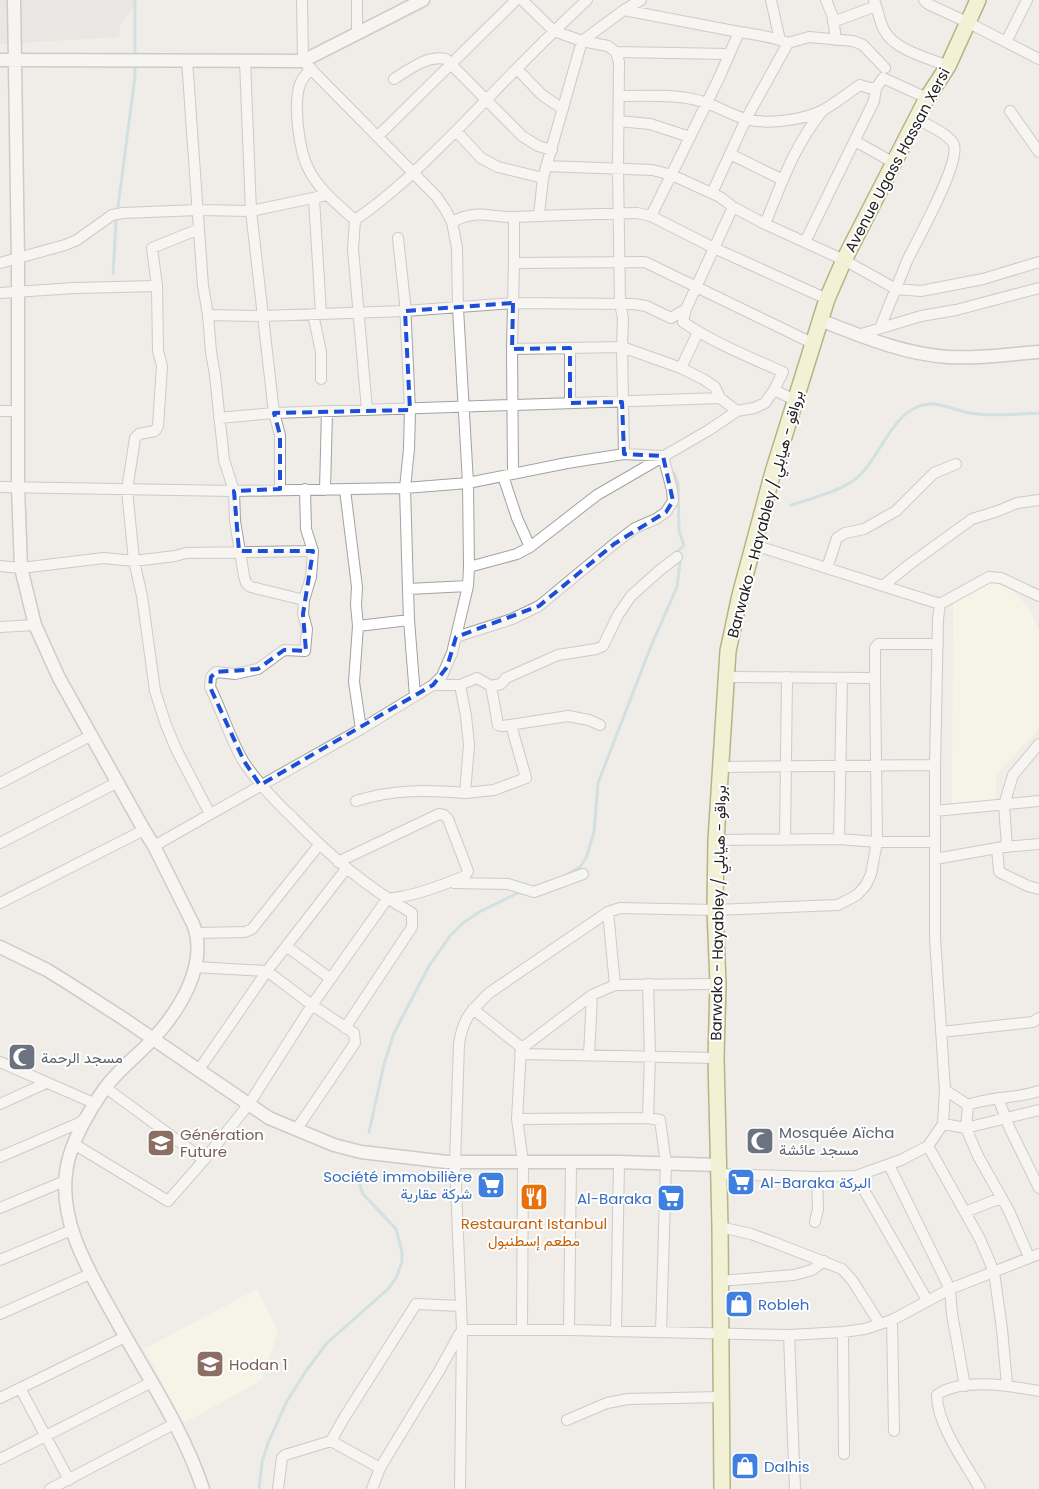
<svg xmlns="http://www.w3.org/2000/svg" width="1039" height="1489" font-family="Poppins,Vazirmatn,sans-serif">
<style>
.residential{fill:#dfdede}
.education{fill:#fdfce5}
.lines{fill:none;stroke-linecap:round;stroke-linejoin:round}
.stream{stroke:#add1da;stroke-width:3}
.minor-casing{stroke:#a2a2a2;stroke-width:12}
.tertiary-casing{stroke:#a2a2a2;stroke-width:15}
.secondary-casing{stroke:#6a710e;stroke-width:18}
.minor{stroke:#fff;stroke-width:10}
.tertiary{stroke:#fff;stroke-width:12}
.secondary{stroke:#f4f5c2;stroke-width:15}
.marked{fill:none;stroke:#1d4ed8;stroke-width:4;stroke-dasharray:10 6;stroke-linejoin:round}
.labels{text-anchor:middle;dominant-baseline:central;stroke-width:4;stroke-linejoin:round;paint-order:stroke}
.street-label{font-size:15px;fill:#212121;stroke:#fff}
.worship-label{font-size:15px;fill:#5b616d;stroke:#fff;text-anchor:start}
.education-label{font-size:15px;fill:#785e54;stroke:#fff;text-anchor:start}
.shop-label{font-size:15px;fill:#366cbe;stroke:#fff;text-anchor:start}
.food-label{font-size:15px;fill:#c56008;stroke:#fff}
</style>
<rect width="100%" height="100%" fill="#f0ede8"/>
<path class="residential" d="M0,0H138L120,25L119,37L0,44Z"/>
<path class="education" d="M991,582L1008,586L1029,608L1039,631V727L1035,733L996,774V803H952L953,602Z
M257,1289L278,1332L262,1380L184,1423L144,1349Z"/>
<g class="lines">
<path class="stream" d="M135,0V57
M113,274L116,222L135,76V63
M791,505C810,499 846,490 860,475C881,455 895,405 930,404C943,403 957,411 970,413C992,417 1017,414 1039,413
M563,877L580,867L586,858L594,832L598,783L651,646L677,587L680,563L677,552L684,545L679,531L678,483L674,473
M369,1132L384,1064L394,1033L429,966L450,936L463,923L479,912L522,891
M259,1489L262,1462L268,1443L287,1401L306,1371L327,1343L388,1289L396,1278L402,1262V1252L396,1229L363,1194L360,1186L361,1170"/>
<defs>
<path id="minor" d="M357,0V34
M771,0L780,40
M826,0L833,17L836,40
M874,0C878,10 879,20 884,30C894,50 928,58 948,66
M924,0L928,4L967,22L1039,59
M624,10L739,32
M833,22L876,6
M1006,42L1027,0
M788,43L809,37L853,41L863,45L885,68
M616,52L728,54
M187,60L203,286L208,315L211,352L215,375L224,460L234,491L235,521L244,576L246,583L251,587L304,600
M245,61L251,211L274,413L280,435V489
M311,68C307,73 302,79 300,84C293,104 299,150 308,168C318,189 338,205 355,220L353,249L367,410
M517,69L542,95L563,109
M394,79C410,69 427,55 446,59L522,136L538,146L552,150
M619,96C643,96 669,94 692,99C712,102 727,114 746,119C767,125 806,120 825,109C837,102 848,93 860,85L869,88H876
M1010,111L1039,152
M618,121L650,124L690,137
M456,131L481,158L498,167L543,178
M378,136L516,0
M855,141L894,163
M730,154L783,180
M314,199L321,313
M733,207L765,224L844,260L896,289L921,291L983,279L1039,262
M539,215L543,178L582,41L624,10L641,0
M651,216L719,78L739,32C756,35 772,36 788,43L746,119L712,193
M355,220C393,194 425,162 458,129C500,86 542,41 587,0
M452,222C479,208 489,218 516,217C556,215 596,214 637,213L651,216L714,248L827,299
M765,224C782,182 794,146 823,110
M199,229L152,248L157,286L158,351L162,366L158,426L155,431L139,434L135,438L127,490L134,561L142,596L155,691L166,725L177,751L210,814
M398,238L405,303L410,410L409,449L405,488L408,589
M805,242L874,101L876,88L883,78L927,98
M0,263L65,245L77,240L112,215L123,213L198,210L251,211L327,195
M514,263L645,262L812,343
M0,293L74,288L157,286
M686,309L683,322C714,343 749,357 783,372L774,390
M313,314L321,352V379
M208,315L262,316L405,311L513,303L633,304L646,306L671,318L686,309L733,207L720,197L672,175L652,170L546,166
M880,328C889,306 898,283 907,261C917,240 960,164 954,145C950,134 927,125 917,119
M858,335L921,316L956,310L1039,288
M570,348V403
M512,349L622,347L623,318L620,304L618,168L619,62L616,52L608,46L582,41L554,31L522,0
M681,368L698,332
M0,411H18
M219,418L274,413L720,398
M624,454L622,347L681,368L703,379L715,387L720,398L737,411
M513,474L512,349L514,263V217
M503,476L517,518L530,547
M0,487L234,491L405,488L468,483L567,463L624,454L663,456L672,490L673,501L666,512L656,519L635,528L614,544L539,606L512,619L456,637
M305,489L306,529L313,551L311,577L304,600L303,614L307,629L305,651L284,650L258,669L235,674L216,672L211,677L210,687C222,711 231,742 245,764C259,784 275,801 293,818C330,856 366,887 412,913V927L345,1028
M325,490L327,412
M345,490L357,587L356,605L358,626L354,682L361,729
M0,566L21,568L104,558L134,561L175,556L186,553L313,551
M469,567L517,554L530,547L597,495L709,430L737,411L754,408L765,403L774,390L795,400
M827,568L837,538L845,533L864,529L896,511L934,473L956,464
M884,585L910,564L972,519L998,511L1017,503L1039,500
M940,604L989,577L1001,578L1039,596
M409,620L415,696
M358,626L409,620L408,589L468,586
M0,627L35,625
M875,678V648L878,644H938
M433,685H460L477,678L491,686L501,684L506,678L558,655L596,649L603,646L618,615L631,596L660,570L677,557
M491,686L498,725L503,726L568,716L589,720L600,725
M721,767L935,765
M0,783L92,735
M465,793L494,790L526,778L511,725
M356,801C394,789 426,790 465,793L469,745L466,716L460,685
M935,811L1039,801
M839,839L842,678
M716,840L839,839L877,842H935
M785,840L787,677
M0,843L118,782
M154,846L361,729L433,685L442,676L452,653L468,586L469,567L468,483L458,308L457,248L452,222L445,209L436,196L303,61L302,0
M1007,847L1004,805L1013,775L1039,744
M997,848L999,871L1001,873L1028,886L1039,889
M935,859L1003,847L1039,844
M454,883L508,884L534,892L583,874
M0,903L144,830
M608,912L615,985
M196,933L245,932L252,929L319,845
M286,946L331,979
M195,967L267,971L346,869
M473,1009L521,1047
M941,1032L1033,1022L1039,1018
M520,1054L716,1058
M589,1055L592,995
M0,1062L96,1104
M198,1071L267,971L312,1005L354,1033L355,1043L296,1130
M106,1088L204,1160
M945,1090L968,1105
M998,1098L1010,1129L1039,1188
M0,1104L46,1083
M648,1118L650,1055L648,984
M517,1119L648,1118L660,1120L666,1164L661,1332
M943,1124L966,1128L968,1105C991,1096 1016,1099 1039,1091
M74,1144L168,1201L204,1160L249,1104L312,1005L387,899C415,896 440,886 465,876L468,871L448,819L444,815L439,814L338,862
M928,1146L980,1239L994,1272L1002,1329L1007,1385
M0,1157L79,1123L85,1118
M889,1165L950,1289L952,1314L965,1386
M718,1174L817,1177L856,1176L901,1160L928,1146L943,1124L945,1090L935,938V765L938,619L940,604L754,545
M856,1176L927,1300
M0,1208L65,1181
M965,1212L1001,1198
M815,1222L818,1209L817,1177
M720,1227L751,1234L773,1242L842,1269L852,1280L880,1324
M1029,1257L1009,1211L978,1156L966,1128L1039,1110
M0,1260L72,1230
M719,1281L794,1275L812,1270L824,1261
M0,1314L90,1274
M892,1320L894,1431
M462,1330H569L789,1335L843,1332L865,1329L892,1320L950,1289L1039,1254
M522,1330L523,1162L517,1119L521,1047L526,1045L592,995L615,985L718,984
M569,1330L571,1162
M616,1332L619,1162
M843,1332L844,1454
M789,1335L795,1489
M20,1388L69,1480
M0,1398L125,1337
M567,1420L607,1403L628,1399L720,1397
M331,1441L344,1418L416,1304L461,1306
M0,1459L152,1382
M50,1489L174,1424
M278,1489L282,1458L285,1455L331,1441L380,1468
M372,1489L380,1468L439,1371L460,1333
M460,1489L462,1330L455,1163L459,1044C463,1018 470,1012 489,993L608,912L620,908L715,910L838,905L857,895L866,885L871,874L877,842L875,678L726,677
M980,1489C966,1464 936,1423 937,1395C962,1377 1011,1386 1039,1391"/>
<path id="tertiary" d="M14,0L18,259V487L21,568L35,625L59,678L144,830L154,846L193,924C209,964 179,1011 153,1039C137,1056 119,1069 105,1088C90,1109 72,1140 67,1166C57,1221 89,1271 115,1318C145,1373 183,1428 203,1489
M0,60L303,61L423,0
M820,320C861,336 903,354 948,357C976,359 1010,354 1039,352
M0,947L47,970L68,983L124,1019L269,1118L334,1145L361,1152L447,1162H619L718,1165"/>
<path id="secondary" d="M722,1489L720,1227L716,1058L718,984L715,910L716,840L728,651L740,595L773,472L827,299L844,260L927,98L948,66L978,0"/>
</defs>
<use href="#minor" class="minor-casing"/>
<use href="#tertiary" class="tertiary-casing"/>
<use href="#secondary" class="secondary-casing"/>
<use href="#minor" class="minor"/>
<use href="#tertiary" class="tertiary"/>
<use href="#secondary" class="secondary"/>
</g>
<path d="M0 0H1039V1489H0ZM513,303L512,349L570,348V403L622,402L624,454L663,456L673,501L666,512L614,544L539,606L456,637L447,667L433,685L260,785L244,761L210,687L211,677L216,672L258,669L284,650L306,651L303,614L313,551H239L234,491L280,489V435L274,413L410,410L405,311Z" fill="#f0ede8" fill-opacity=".55" fill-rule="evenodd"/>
<path class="marked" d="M513,303L512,349L570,348V403L622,402L624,454L663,456L673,501L666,512L614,544L539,606L456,637L447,667L433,685L260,785L244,761L210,687L211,677L216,672L258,669L284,650L306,651L303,614L313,551H239L234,491L280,489V435L274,413L410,410L405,311Z"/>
<defs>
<symbol id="mosque-square" viewBox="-11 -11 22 22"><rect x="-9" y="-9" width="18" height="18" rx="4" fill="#6b7280" stroke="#fff"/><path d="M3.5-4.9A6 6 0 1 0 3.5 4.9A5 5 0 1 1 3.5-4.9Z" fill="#fff"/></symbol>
<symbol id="school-square" viewBox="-11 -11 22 22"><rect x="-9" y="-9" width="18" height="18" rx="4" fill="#8d6e63" stroke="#fff"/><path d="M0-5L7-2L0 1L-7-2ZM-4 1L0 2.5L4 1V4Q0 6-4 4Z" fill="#fff"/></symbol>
<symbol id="supermarket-square" viewBox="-11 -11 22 22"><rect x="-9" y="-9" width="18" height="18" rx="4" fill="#3f7fe0" stroke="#fff"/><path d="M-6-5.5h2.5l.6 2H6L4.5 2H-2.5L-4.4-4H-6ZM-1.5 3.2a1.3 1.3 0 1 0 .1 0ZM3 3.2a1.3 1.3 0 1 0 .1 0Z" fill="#fff"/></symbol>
<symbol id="restaurant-square" viewBox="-11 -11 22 22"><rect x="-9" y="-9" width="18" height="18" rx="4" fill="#e8710a" stroke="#fff"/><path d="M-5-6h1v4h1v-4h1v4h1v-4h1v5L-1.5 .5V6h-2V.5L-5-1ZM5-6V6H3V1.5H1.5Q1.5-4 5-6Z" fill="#fff"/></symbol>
<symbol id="shop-square" viewBox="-11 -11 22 22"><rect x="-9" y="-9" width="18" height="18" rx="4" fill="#3f7fe0" stroke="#fff"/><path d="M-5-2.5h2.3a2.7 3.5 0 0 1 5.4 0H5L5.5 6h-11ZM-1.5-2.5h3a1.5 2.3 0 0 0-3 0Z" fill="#fff"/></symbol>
</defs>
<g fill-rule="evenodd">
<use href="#mosque-square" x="6" y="1041" width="32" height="32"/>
<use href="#mosque-square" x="744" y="1125" width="32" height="32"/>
<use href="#school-square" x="145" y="1127" width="32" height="32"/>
<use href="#supermarket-square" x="725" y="1166" width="32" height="32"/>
<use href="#supermarket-square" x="475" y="1169" width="32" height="32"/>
<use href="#restaurant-square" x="518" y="1181" width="32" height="32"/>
<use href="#supermarket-square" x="655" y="1182" width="32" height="32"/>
<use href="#shop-square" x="723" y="1288" width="32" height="32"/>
<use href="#school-square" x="194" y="1348" width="32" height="32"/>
<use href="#shop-square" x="729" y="1450" width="32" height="32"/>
</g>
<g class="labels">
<g class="street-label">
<text transform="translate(897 160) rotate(-62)">Avenue Ugass Hassan Xersi</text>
<text transform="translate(765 514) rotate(-75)">Barwako - Hayabley / برواقو - هيابلي</text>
<text transform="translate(718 913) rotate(-89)">Barwako - Hayabley / برواقو - هيابلي</text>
</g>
<g class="worship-label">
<text x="41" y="1057">مسجد الرحمة</text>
<text x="779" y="1132">Mosquée Aïcha<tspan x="779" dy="17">مسجد عائشة</tspan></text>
</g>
<g class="education-label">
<text x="180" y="1134">Génération<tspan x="180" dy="17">Future</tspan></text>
<text x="229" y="1364">Hodan 1</text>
</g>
<g class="shop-label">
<text x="472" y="1176" text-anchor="end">Société immobilière<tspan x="472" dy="17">شركة عقارية</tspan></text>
<text x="760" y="1182">Al-Baraka البركة</text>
<text x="652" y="1198" text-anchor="end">Al-Baraka</text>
<text x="758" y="1304">Robleh</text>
<text x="764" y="1466">Dalhis</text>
</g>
<g class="food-label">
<text x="534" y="1223">Restaurant Istanbul<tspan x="534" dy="17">مطعم إسطنبول</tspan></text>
</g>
</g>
</svg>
